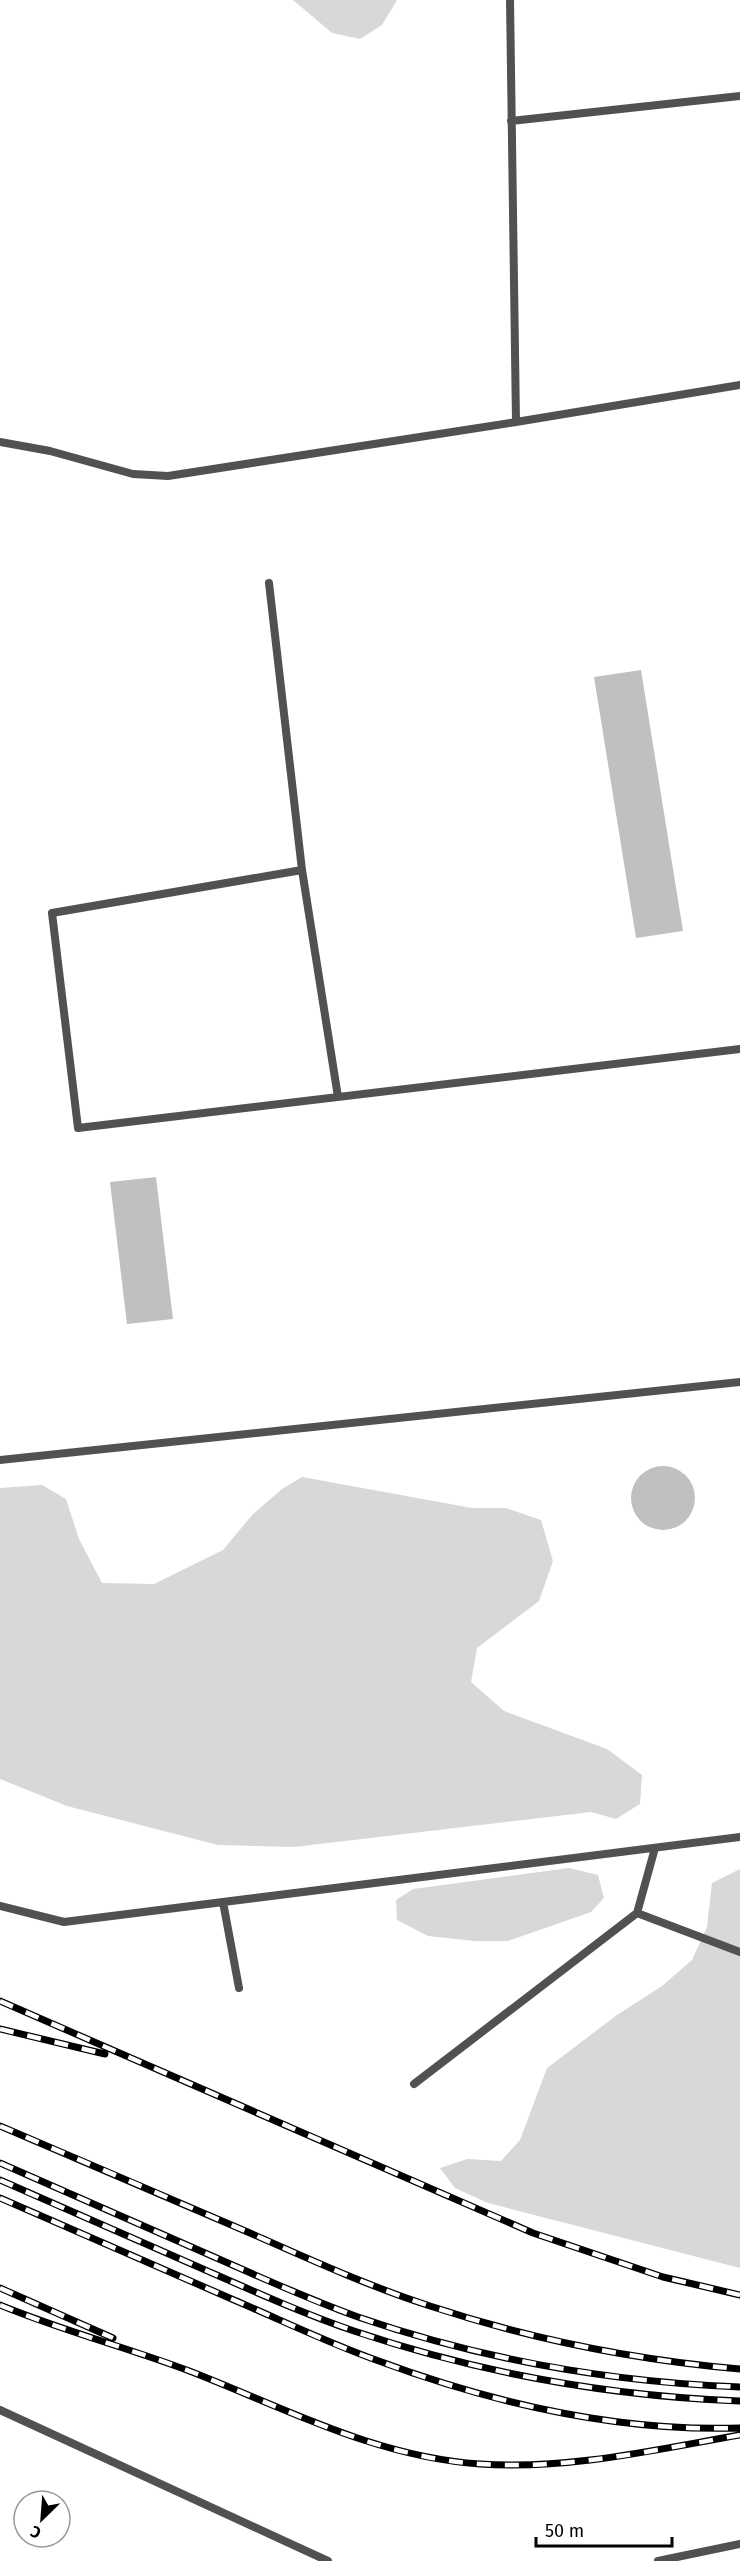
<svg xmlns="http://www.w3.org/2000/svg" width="740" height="2561" font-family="'Fira Sans',sans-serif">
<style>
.green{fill:#d8d8d8}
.building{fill:#c0c0c0}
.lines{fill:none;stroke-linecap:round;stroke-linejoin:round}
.service{stroke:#515151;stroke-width:8}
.rail-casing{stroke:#000;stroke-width:7}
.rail{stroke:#fff;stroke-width:4.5;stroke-dasharray:14;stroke-linecap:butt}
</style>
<rect width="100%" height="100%" fill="#fff"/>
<path class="green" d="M293,0H397L382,25L360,39L332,33Z
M302,1477L472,1508H506L541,1520L553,1561L539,1601L477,1648L471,1682L504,1711L607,1749L642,1775L640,1804L616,1819L591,1812L294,1847L218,1845L67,1806L0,1779V1488L42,1485L66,1499L79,1539L102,1583L154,1584L223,1550L253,1514L282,1489Z
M569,1868L598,1875L604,1898L591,1912L508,1941H474L428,1936L397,1920L396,1900L413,1889Z
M740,1869V2268L488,2203L455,2188L440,2168L467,2159L501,2161L520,2140L547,2068L617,2015L662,1986L692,1960L707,1927L712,1883Z"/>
<path class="building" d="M641,670L683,931L636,938L594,677Z
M156,1177L173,1319L127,1324L110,1182Z
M631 1498a32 32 0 1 1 64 0a32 32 0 1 1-64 0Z"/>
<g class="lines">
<path class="service" d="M510,0L516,422
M511,121L740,96
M0,442L50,451L133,474L168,476L516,422L740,385
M269,583L302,870L338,1097
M302,870L52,913L78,1128L740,1049
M0,1460L740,1382
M223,1902L239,1988
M0,1906L64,1922L740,1837
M637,1913L740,1952
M414,2084L637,1913L655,1848
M0,2410L328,2561
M658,2561L740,2544"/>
<defs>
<path id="rail" d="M0,2001L533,2233L663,2277L740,2295
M0,2029L105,2054
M0,2126C83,2161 166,2197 250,2233C309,2259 368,2286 430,2306C530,2339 635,2360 740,2369
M0,2163C71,2194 141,2225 212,2256C260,2277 308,2299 358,2317C480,2359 611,2382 740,2387
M0,2180C68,2210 135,2239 203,2269C253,2291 302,2313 354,2331C479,2373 608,2396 740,2401
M0,2198C78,2232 156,2266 234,2300C281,2320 328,2343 376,2360C492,2403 616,2432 740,2428
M0,2288L113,2338
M0,2305C63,2331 129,2348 192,2372C287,2409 376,2457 480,2464C568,2470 654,2450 740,2435"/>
</defs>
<use href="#rail" class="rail-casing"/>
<use href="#rail" class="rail"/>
</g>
<g transform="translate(42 2519) rotate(205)"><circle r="28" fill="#ffffff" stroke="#999999" stroke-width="1.5"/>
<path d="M0-4.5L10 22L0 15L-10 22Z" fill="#000000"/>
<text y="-9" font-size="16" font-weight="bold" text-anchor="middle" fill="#000000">С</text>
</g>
<path d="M536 2537v9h136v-9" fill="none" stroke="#000000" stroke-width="3"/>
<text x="545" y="2537" font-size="18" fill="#000000" stroke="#ffffff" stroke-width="4.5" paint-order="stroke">50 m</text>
</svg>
